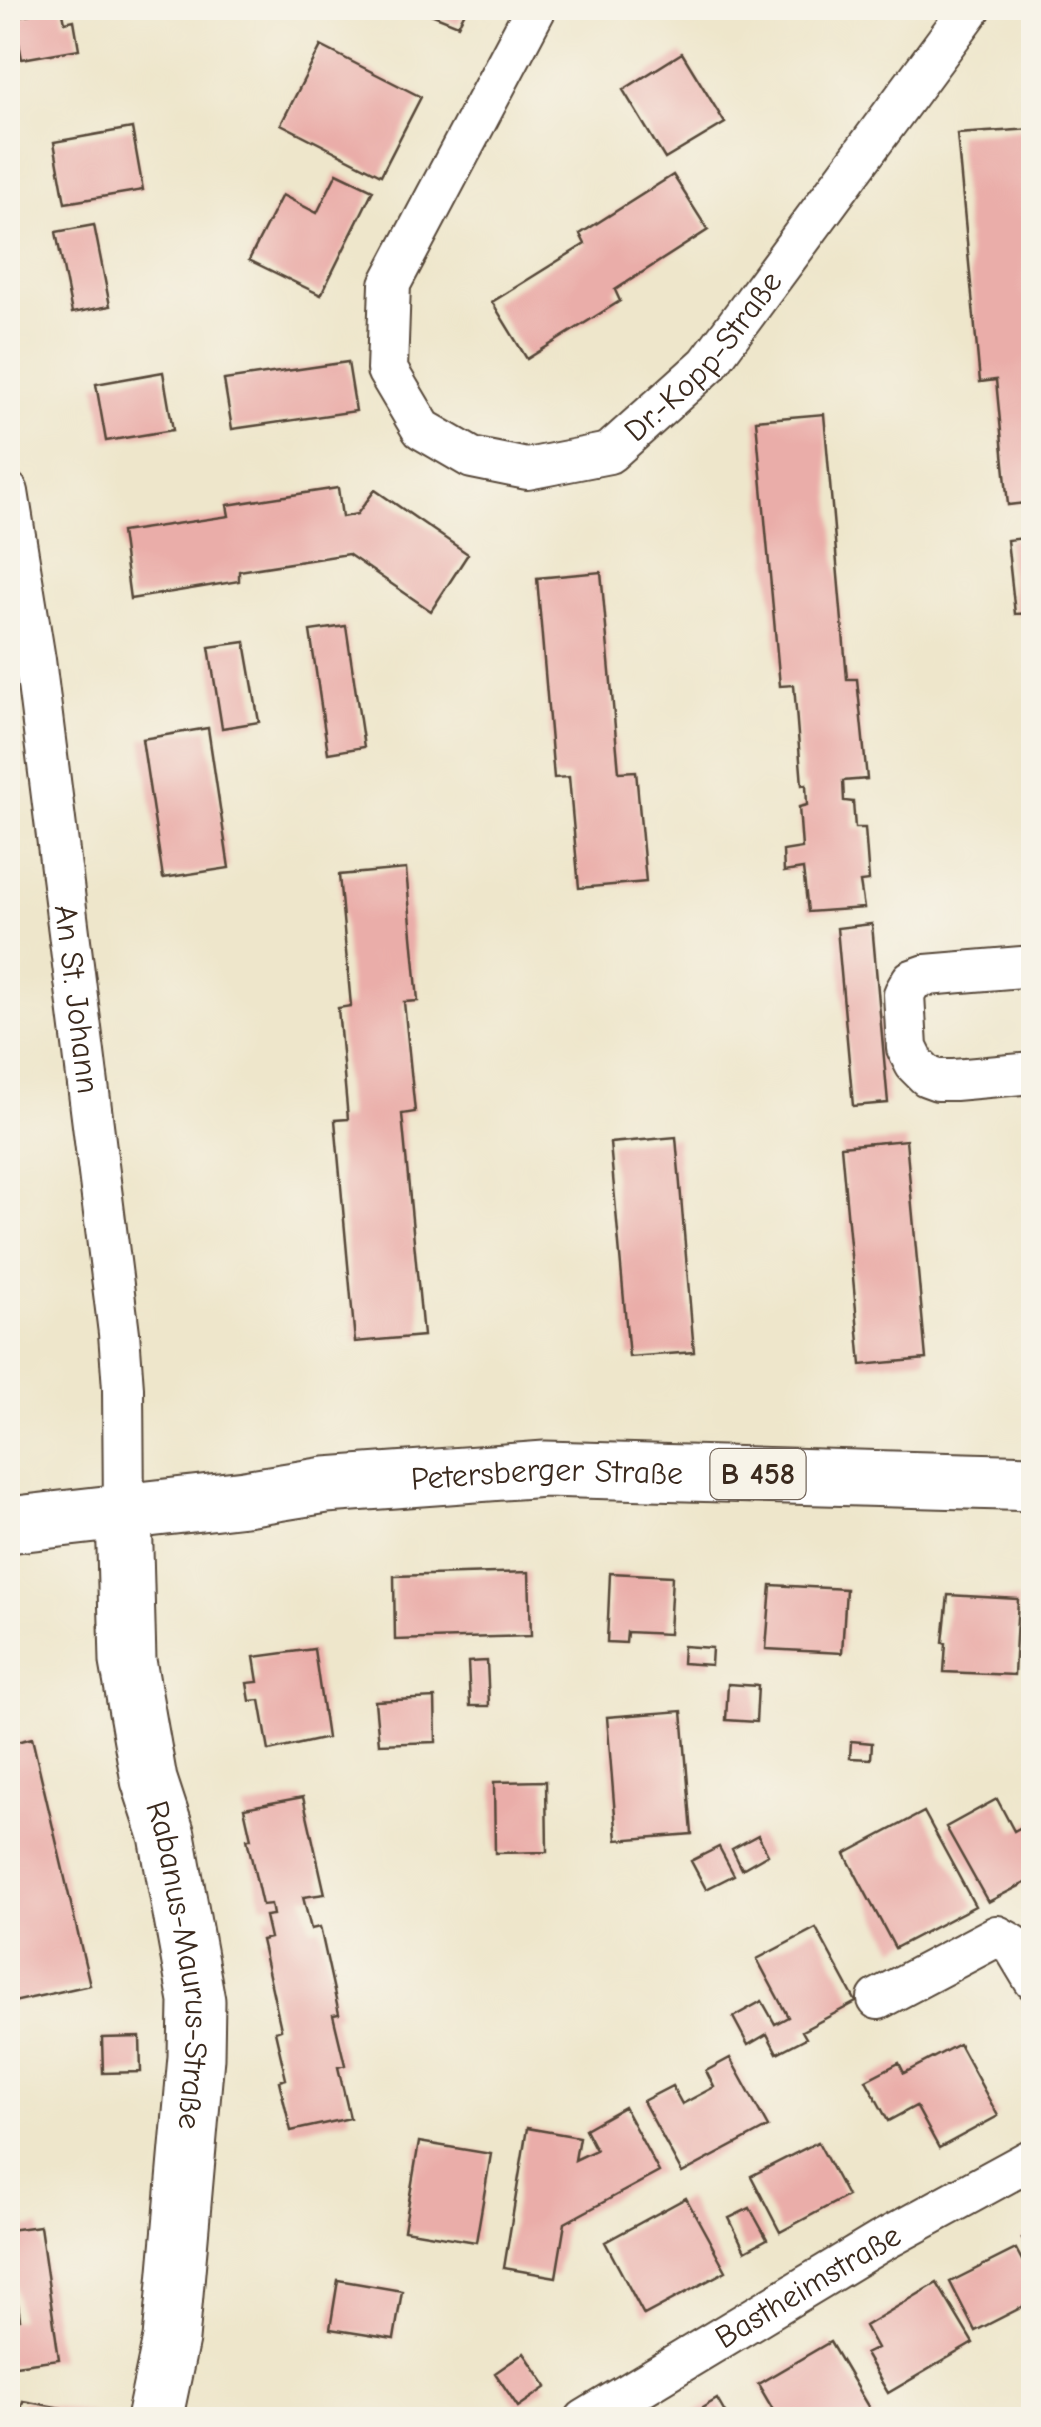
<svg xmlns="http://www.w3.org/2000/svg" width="1041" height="2427" font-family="'Comic Neue',sans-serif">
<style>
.building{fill:#eaada9}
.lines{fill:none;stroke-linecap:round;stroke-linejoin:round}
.street-casing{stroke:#564638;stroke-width:44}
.secondary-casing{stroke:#564638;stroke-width:59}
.primary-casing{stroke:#564638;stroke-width:59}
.street{stroke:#fff;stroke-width:40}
.secondary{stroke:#fff;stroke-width:55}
.primary{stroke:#fff;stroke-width:55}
.labels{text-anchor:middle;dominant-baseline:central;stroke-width:8;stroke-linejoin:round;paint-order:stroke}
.shield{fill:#f7f3e8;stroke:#73665b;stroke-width:2.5}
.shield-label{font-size:30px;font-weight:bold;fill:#3b2a1e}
.street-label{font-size:32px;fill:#3b2a1e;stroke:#f7f3e8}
</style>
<rect width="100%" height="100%" fill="#f7f3e8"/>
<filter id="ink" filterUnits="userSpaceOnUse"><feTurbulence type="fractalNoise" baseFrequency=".01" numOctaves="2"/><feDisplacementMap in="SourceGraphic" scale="20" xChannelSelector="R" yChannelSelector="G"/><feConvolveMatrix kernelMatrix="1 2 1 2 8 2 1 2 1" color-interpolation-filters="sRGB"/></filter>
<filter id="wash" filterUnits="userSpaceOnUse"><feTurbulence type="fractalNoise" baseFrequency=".0048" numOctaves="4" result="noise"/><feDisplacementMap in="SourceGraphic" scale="40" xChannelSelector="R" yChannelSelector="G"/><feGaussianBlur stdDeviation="2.25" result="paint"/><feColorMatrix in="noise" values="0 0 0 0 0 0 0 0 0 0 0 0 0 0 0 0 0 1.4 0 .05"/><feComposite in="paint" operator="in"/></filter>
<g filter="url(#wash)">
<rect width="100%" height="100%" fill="#eee6cb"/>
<g id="blocks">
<path class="building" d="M29,8H62L65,22L74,20L79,49L22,59L14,17L30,14Z
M416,8H467L458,25Z
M321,46L421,97L381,175L281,124Z
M682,53L725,123L665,159L623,90Z
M132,128L143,190L65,203L54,142Z
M1033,129L1034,502L1008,505L996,380L980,382L957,134Z
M337,173L373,190L321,295L249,260L282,195L317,213Z
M673,175L708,230L615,290L620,301L527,359L492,302L585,244L580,234Z
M94,225L110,306L72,313L56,232Z
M348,362L356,411L232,429L224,380Z
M163,372L173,430L106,441L96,384Z
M824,414L847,679H857L867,779L843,781L844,801L853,802L855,828H865L869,881L860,882L864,908L808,912L803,869L784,872L783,851L802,848L799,807L807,805L806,784L802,785L794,685L780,686L756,420Z
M338,488L342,517L357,514L375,490L468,554L431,611L348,554L239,571V581L130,599L121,532L229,516L227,505Z
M1034,537V613L1015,614L1007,540Z
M601,572L619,772L636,771L646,882L579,888L569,777L554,778L537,578Z
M346,626L364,747L328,753L310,631Z
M245,642L259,722L222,728L209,647Z
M208,728L229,868L163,878L142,739Z
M406,869L418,1001L404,1002L415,1112L402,1114L423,1336L355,1342L335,1120L348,1119L338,1008L351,1006L339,875Z
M872,924L888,1103L853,1106L837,928Z
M676,1137L694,1352L629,1357L610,1143Z
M906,1140L926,1359L861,1365L841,1146Z
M529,1572L531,1636L395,1640L394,1576Z
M610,1573L672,1576L669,1634L627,1632L626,1643L607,1642Z
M771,1585L846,1589L842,1653L766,1649Z
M948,1595L1018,1599L1014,1675L944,1672L946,1643L943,1642Z
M683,1646L712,1648L711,1665L682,1663Z
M314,1649L327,1738L269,1751L260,1700L250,1701L247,1683L258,1682L254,1657Z
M487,1661L489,1706H470L468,1662Z
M728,1684L758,1686L756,1722L726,1720Z
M435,1698L436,1742L379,1744L375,1701Z
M682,1711L692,1834L617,1840L607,1717Z
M32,1738L90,1985L9,2003L8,1744Z
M851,1741L872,1743L871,1759L850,1758Z
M546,1781L547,1852L495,1853L494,1782Z
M303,1797L325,1894L303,1897L311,1929L320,1927L339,2014L333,2015L345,2065L338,2067L350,2118L291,2131L279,2081L286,2079L275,2031L281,2029L261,1940L270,1938L265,1916L273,1915L271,1904L262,1905L247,1839H251L244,1808Z
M997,1799L1014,1831L1034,1820V1885L1031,1880L988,1902L946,1827Z
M924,1812L975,1906L895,1948L845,1854Z
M758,1835L768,1854L742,1869L732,1849Z
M719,1847L734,1875L706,1889L691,1861Z
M816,1928L856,2002L802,2031L806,2038L777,2053L767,2034L748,2045L733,2017L762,2001L775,2024L788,2017L757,1959Z
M140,2037L141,2072L103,2073L102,2038Z
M959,2044L998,2116L939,2148L916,2106L888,2121L866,2080L899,2063L904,2073Z
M730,2058L768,2127L682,2173L643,2101L672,2086L682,2104L714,2087L706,2071Z
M624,2107L659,2172L565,2223L556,2277L504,2268L527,2128L579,2137L575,2160L596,2150L585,2129Z
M419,2142L491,2154L476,2242L404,2230Z
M818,2142L847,2196L780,2232L751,2176Z
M686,2198L726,2271L644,2315L605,2242Z
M750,2208L767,2239L745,2251L729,2218Z
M40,2226L59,2359L8,2366V2321L20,2319L8,2230Z
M1034,2232V2259L1022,2238Z
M1016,2249L1034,2283V2301L975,2331L950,2282Z
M338,2280L402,2291L394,2339L330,2329Z
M937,2283L973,2343L888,2393L865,2354L877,2348L865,2326Z
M830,2342L876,2420H779L758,2384Z
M524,2353L547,2387L518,2407L495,2373Z
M717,2399L729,2420H682Z
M23,2401L95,2414L94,2420H19Z"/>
</g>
</g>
<g filter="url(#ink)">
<use href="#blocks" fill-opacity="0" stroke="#564638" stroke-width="2.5"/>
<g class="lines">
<defs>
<g id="street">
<path id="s1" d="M536,8L390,284L387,370L422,429L472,458L527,469L609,453L708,364L971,8"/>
<path id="s2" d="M8,492L35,660L119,1333L123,1388L124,1511"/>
<path d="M1034,966L926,975L912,980L904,994L907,1048L915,1064L927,1076L938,1080H954L1034,1073"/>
<path d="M878,1999L997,1936L1013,1945L1034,1980"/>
<path id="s3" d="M585,2420L880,2242L1034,2158"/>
</g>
<g id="secondary">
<path id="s4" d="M124,1511L128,1661L149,1780L167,1835L197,2001L196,2057L171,2339L154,2420"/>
</g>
<g id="primary">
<path id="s5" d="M8,1525L245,1498L326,1485L545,1469L1034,1483"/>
</g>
</defs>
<use href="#street" class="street-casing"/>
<use href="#secondary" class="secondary-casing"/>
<use href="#primary" class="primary-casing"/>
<use href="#street" class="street"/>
<use href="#secondary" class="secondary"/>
<use href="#primary" class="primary"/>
</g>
</g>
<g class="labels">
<rect class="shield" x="710.5" y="1449" width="95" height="50" rx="8"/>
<g class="shield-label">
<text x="758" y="1474">B 458</text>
</g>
<g class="street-label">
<text stroke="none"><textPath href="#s1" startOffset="800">Dr.-Kopp-Straße</textPath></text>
<text stroke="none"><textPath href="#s2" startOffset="512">An St. Johann</textPath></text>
<text stroke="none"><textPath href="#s5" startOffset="542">Petersberger Straße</textPath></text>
<text stroke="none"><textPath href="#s4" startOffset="460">Rabanus-Maurus-Straße</textPath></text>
<text stroke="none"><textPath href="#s3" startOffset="260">Bastheimstraße</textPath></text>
</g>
</g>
<rect width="1041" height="2427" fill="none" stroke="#f7f3e8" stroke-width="40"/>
</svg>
